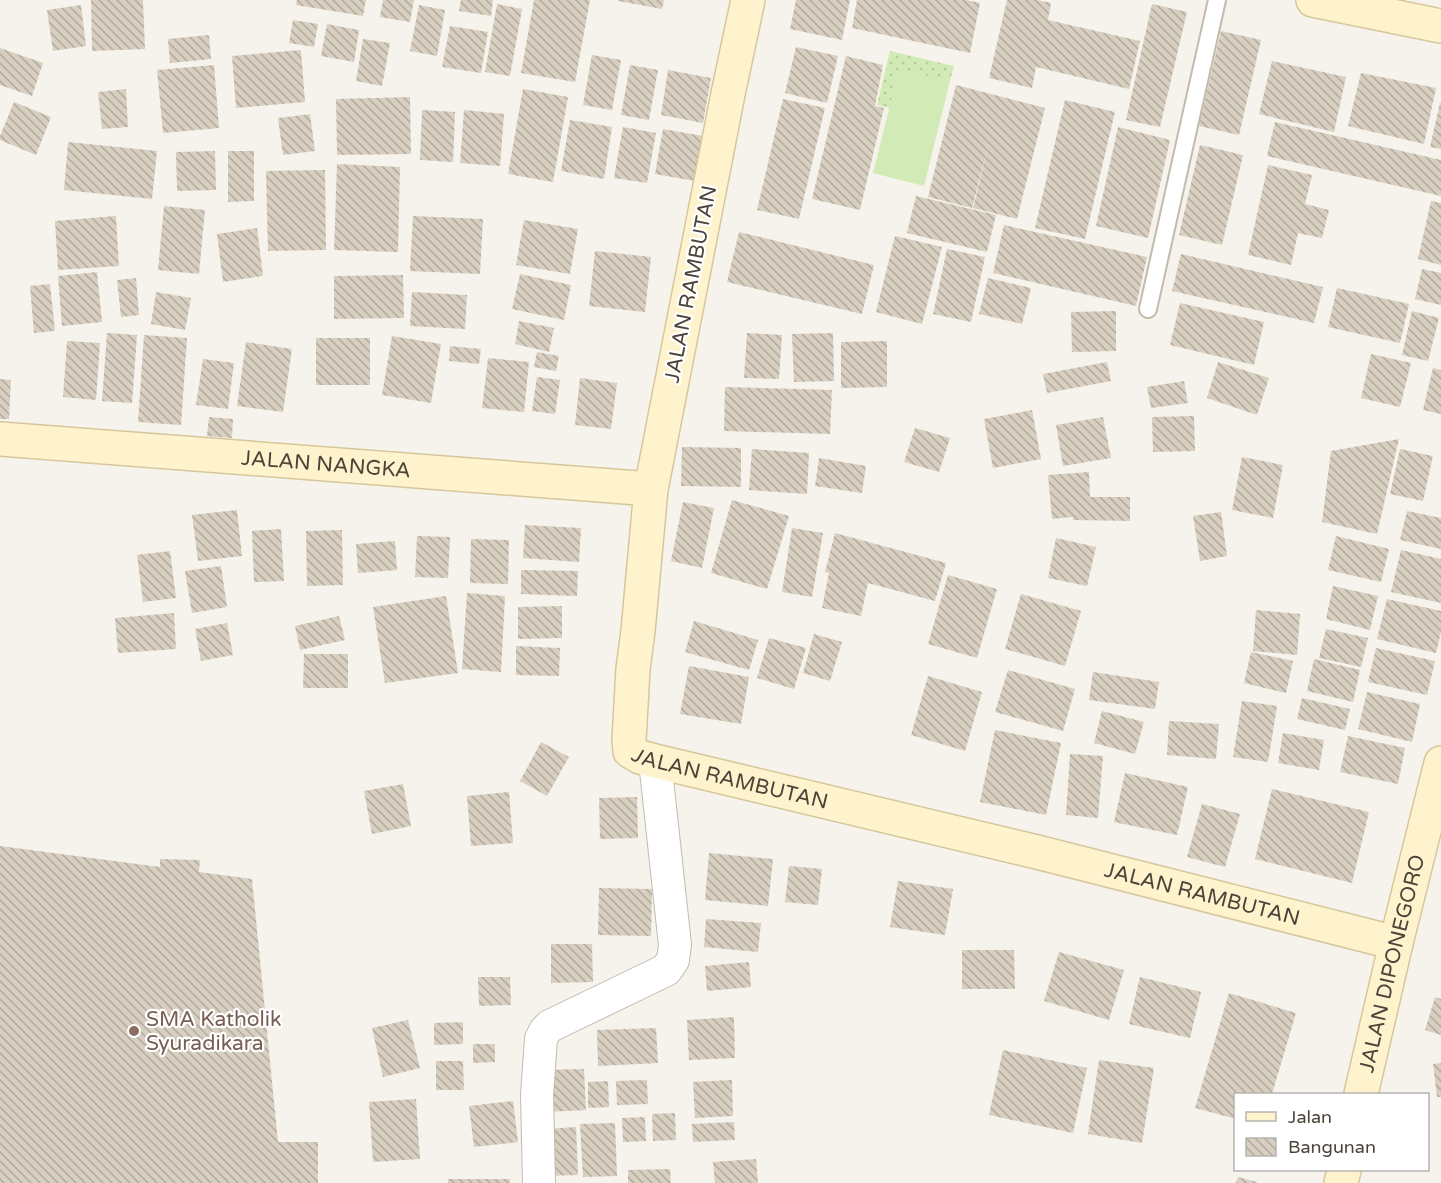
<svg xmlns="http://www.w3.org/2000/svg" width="1441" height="1183" font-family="'Varela Round',sans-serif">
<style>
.grass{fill:url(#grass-dots)}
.garden{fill:#d2eab5}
.building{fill:url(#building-back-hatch)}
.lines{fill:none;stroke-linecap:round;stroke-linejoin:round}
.lane-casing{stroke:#c2bbae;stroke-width:20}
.street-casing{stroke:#c2bbae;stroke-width:34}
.secondary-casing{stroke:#d6c79b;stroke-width:36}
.lane{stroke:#fff;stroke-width:16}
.street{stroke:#fff;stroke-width:32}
.secondary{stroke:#fff3cd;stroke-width:33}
.education-dot{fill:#8d6e63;stroke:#fff;stroke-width:2}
.labels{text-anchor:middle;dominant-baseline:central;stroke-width:4.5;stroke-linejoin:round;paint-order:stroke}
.street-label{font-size:21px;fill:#4b4439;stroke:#fff}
.education-label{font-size:21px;fill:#785e54;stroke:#fff;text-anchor:start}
</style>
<defs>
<pattern id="grass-dots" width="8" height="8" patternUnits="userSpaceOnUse" patternTransform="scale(1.5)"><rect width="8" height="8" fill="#d2eab5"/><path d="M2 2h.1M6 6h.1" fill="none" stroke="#b6ca9c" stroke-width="1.8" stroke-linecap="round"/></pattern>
<pattern id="building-back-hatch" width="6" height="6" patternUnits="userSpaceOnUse" patternTransform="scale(1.5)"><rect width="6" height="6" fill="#d8cfc1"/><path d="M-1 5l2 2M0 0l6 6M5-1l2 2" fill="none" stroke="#b1aa9e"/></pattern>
</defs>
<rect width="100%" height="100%" fill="#f6f3ec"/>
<path class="grass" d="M890,51L954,66L950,81L899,70L890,108L877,105Z"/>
<path class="garden" d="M899,69L950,81L924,186L873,173Z"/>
<path class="building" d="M91,0H143L145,49L92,51Z
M297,0H366L363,16L296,5Z
M383,0H414L410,22L380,17Z
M461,0H493L491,16L459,11Z
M534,0H590L575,82L521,73Z
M618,0H664L662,9L618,1Z
M796,0H850L842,40L790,29Z
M857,0H966L980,3L970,53L852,28Z
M1007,0H1037L1051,3L1048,20L1140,41L1129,89L1036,67L1032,88L989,78Z
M497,4L522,9L510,76L485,72Z
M1152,4L1187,12L1160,127L1126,120Z
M81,5L86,46L53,51L47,10Z
M419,5L445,10L437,56L410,51Z
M293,20L318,24L314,47L289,43Z
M327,24L359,30L354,62L321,56Z
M450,26L488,32L481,73L442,67Z
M1221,31L1261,40L1239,135L1199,126Z
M209,35L211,59L170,63L168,39Z
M363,39L390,43L382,86L356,81Z
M796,47L838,56L827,103L785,93Z
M0,48L43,63L32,96L0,85Z
M301,50L305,102L236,108L232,56Z
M592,55L621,60L612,110L583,105Z
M846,56L883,65L875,106L884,108L860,210L812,199Z
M1272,61L1346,77L1334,132L1259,114Z
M214,65L219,128L163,133L157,70Z
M630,65L658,70L649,120L621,115Z
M668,70L711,78L703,123L661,115Z
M1361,73L1436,88L1424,144L1348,126Z
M956,85L1045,108L1017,219L973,208L990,138L972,208L928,197Z
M126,89L128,127L102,129L98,92Z
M523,89L568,97L553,182L508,174Z
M410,97L411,154L337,155L336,99Z
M783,99L825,108L799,219L757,210Z
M1065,100L1115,112L1085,239L1035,228Z
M14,102L51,117L36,155L0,140V136Z
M1440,103H1441V149L1430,147Z
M422,110L455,112L453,162L420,160Z
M464,110L504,114L500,166L460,163Z
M310,114L315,151L283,155L278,118Z
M570,120L612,127L604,179L561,171Z
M1275,122L1441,160V196L1267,156Z
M623,127L656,133L647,183L614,178Z
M1118,127L1170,140L1148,238L1096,226Z
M663,129L703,136L695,181L655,174Z
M68,142L157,151L152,199L64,190Z
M1200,145L1243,155L1222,245L1179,235Z
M215,151L216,190L177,191L176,152Z
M228,151H254V201L228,202Z
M337,164L400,167L398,252L334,250Z
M1268,165L1312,175L1305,204L1329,210L1322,238L1298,233L1291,265L1248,255Z
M325,170L326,250L268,251L266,171Z
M916,196L996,215L987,252L907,233Z
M1431,201L1441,203V265L1418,259Z
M164,206L205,210L199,274L158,270Z
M116,216L119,266L58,270L55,221Z
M413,216L483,219L480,274L410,271Z
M524,220L578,229L570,274L516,265Z
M1004,225L1147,257L1136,306L993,273Z
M257,228L263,276L223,282L217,234Z
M739,232L874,265L862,314L727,282Z
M895,236L942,247L922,324L876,312Z
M947,249L985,257L971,322L933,314Z
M595,251L651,257L645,312L589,306Z
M1181,254L1323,287L1314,323L1172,291Z
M1422,269L1441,273V305L1415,299Z
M97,272L102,322L62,326L58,276Z
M520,274L571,285L564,320L512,309Z
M403,275L404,318L334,319V276Z
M136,278L139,315L121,317L117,280Z
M988,278L1031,288L1022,324L979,314Z
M50,284L55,331L34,333L30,286Z
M1337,288L1409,304L1400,343L1328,327Z
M156,292L191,298L185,330L151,324Z
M412,292L467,295L465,329L410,326Z
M1180,303L1264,322L1254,365L1170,345Z
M1116,311V351L1072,352L1071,312Z
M1412,311L1439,318L1428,361L1402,355Z
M519,321L554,328L549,352L515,344Z
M107,333L137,335L132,403L102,401Z
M747,333L782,335L779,379L744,378Z
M833,333L834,381L794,382L792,334Z
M144,335L187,338L181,425L138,422Z
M392,336L441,344L431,403L382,395Z
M316,338H370V385H316Z
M67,341L100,343L96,400L63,397Z
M887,341V387L841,388V342Z
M246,342L292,349L283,412L237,406Z
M450,346L481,349L479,364L449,361Z
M537,352L559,356L556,371L534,367Z
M1371,354L1411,363L1400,407L1361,398Z
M488,358L529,362L524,412L482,408Z
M203,359L234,363L228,409L196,405Z
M1107,362L1111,381L1047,393L1043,374Z
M1218,362L1269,378L1257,415L1207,398Z
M1433,368L1441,370V414L1423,410Z
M537,377L560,380L555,414L532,411Z
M580,378L617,383L611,429L575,425Z
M0,379L11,380L9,419H0Z
M1184,381L1188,403L1151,408L1147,387Z
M725,387L832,390L830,434L724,431Z
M1032,410L1041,459L993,468L984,419Z
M1194,416L1195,451L1153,452L1152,417Z
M209,417L233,419L232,438L207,436Z
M1103,417L1111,458L1063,466L1056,425Z
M915,428L950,438L939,472L904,462Z
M1399,439L1377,534L1322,522L1331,451Z
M682,447L741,448V487L681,486Z
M752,449L809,453L807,494L749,490Z
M1400,449L1433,456L1423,501L1390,494Z
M1242,457L1283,465L1273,518L1232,510Z
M819,458L866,466L862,493L815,486Z
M1089,472L1090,497H1130V521L1073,520V517L1052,519L1048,475Z
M732,500L789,516L767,589L711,573Z
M683,502L714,508L702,568L671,561Z
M237,510L242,556L198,561L192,515Z
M1407,511L1441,518V549L1400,540Z
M1221,512L1227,556L1200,561L1193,516Z
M525,525L581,528L579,562L523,558Z
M792,528L823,533L812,597L782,592Z
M281,529L284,581L254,582L252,531Z
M342,530L343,585L307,586L306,531Z
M835,533L946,563L935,601L868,583L861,616L822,608L829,573L825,572Z
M417,536L450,537L448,578L415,577Z
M1336,536L1389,549L1381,582L1328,570Z
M1056,538L1096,547L1087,586L1048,578Z
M471,539L509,540L508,584L470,583Z
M395,541L397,570L358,573L356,544Z
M1401,550L1441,559V603L1391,592Z
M170,551L176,598L143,602L137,555Z
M221,566L227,607L192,613L185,571Z
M521,570L578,571L577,596L521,594Z
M948,575L997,589L977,658L928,644Z
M1333,586L1378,596L1370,630L1326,619Z
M467,593L505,596L501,672L462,669Z
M1021,594L1081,611L1065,666L1005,649Z
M446,596L458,673L385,683L373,607Z
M1387,599L1441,611V632L1436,653L1377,639Z
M562,606V638L518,639V607Z
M1256,610L1300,614L1297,655L1253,651Z
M174,613L176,649L118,653L115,618Z
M339,616L345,640L300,650L295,626Z
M694,621L758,640L749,670L685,652Z
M227,623L233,655L201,661L195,629Z
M1326,629L1368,638L1361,667L1319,658Z
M814,634L842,642L830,681L803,673Z
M769,638L806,648L794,689L757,678Z
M516,646L560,648L559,676L516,675Z
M1376,648L1435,661L1427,695L1368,682Z
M1251,652L1293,661L1286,693L1244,683Z
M304,654H348V688H303Z
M1314,659L1360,670L1353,702L1307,691Z
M689,666L749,677L741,724L680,714Z
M1008,670L1075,689L1063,731L995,712Z
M1093,672L1159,682L1155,709L1089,700Z
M928,676L982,692L965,751L911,735Z
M1367,692L1420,704L1412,742L1358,729Z
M1302,698L1350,709L1345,730L1297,719Z
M1242,701L1277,706L1268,762L1233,757Z
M1102,711L1144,722L1135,754L1094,743Z
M1169,721L1219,724L1216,759L1167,755Z
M995,730L1061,743L1046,815L980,802Z
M1283,733L1324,740L1319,770L1278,763Z
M1348,736L1405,748L1398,784L1340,772Z
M541,742L569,757L547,796L520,781Z
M1070,754L1103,756L1098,818L1066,815Z
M1125,773L1188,787L1177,835L1114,822Z
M403,784L411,826L372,834L364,791Z
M1272,789L1369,812L1352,883L1255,859Z
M509,792L513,843L471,846L467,796Z
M637,797L638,838L600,839L599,798Z
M1202,804L1240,814L1225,867L1187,857Z
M0,846L160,867V859L200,860L199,872L252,879L278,1142H318V1183H0Z
M709,853L773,859L768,906L705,900Z
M789,866L822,869L818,905L785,902Z
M898,881L953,889L945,935L890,927Z
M599,888L652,889L651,936L598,935Z
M706,919L761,923L758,952L704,947Z
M551,944H592L593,982L551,983Z
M962,950H1014L1015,989H962Z
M1059,952L1124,970L1109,1020L1044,1001Z
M749,962L751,987L707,991L705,966Z
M478,977H510L511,1005L479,1006Z
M1140,977L1201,992L1190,1038L1129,1024Z
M1229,993L1296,1013L1272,1094H1236V1119L1195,1108Z
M1435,997L1441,999V1035L1425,1030Z
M734,1017L735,1058L689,1060L687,1020Z
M408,1020L420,1068L383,1077L372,1028Z
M463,1022V1044L434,1045V1023Z
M656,1028L658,1063L598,1066L597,1030Z
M473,1044H495V1062L473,1063Z
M1003,1050L1087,1068L1073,1133L989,1115Z
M1099,1060L1154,1068L1142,1143L1088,1134Z
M436,1061H463L464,1090H436Z
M1441,1063V1097H1437L1433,1064Z
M584,1069L586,1110L545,1112L543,1070Z
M647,1080L648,1104L617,1105L616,1081Z
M732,1080L733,1116L695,1118L693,1082Z
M608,1081L609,1107L588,1108V1082Z
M416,1099L420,1159L373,1162L369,1102Z
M513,1101L518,1142L474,1147L469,1106Z
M675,1113L676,1140L653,1141L652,1114Z
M645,1117L646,1141L623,1142L622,1118Z
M734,1122L735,1140L693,1142L692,1124Z
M615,1123L617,1176L583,1177L580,1124Z
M576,1127L578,1175L548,1176L546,1129Z
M756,1159L758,1183H715L713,1162Z
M670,1169L671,1183H628V1170Z
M1238,1177L1257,1182V1183H1236Z
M448,1179H510V1183H448Z"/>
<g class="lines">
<defs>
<path id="lane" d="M1148,309L1217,0"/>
<path id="street" d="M539,1183L537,1095L541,1039L545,1031L550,1026L666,970L673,960L675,945L655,761"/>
<g id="secondary">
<path id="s1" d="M748,0L728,94L651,489L638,631L633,669L629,740L630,751L640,757L655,761L1037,852L1396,943"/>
<path d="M1313,0L1441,26"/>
<path id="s2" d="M0,439L651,489"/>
<path id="s3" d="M1361,1094L1396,943L1441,763"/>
<path d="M1341,1183L1344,1170"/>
</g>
</defs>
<use href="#lane" class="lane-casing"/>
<use href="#street" class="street-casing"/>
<use href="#secondary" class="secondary-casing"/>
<use href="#lane" class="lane"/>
<use href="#street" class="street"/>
<use href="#secondary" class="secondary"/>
</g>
<circle class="education-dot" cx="134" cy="1031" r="6"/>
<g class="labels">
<g class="street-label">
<text transform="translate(691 284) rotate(-79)">JALAN RAMBUTAN</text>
<text stroke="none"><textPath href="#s2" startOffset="327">JALAN NANGKA</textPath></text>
<text stroke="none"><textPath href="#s1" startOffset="866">JALAN RAMBUTAN</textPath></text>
<text stroke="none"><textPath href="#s1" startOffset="1352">JALAN RAMBUTAN</textPath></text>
<text stroke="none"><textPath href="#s3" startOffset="134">JALAN DIPONEGORO</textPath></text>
</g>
<g class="education-label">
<text x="146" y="1019">SMA Katholik<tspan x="146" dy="24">Syuradikara</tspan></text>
</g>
</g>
<rect x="1234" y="1093" width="195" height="78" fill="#ffffff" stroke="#b7b4b0" stroke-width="1.5"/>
<rect x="1246" y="1112" width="30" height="9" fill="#fff3cd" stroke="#b7b4b0" stroke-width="1.5"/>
<text x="1288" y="1123" font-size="18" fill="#4b4439">Jalan</text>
<rect x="1246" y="1138" width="30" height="18" fill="url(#building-back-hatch)" stroke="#b7b4b0" stroke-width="1.5"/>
<text x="1288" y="1153" font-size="18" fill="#4b4439">Bangunan</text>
</svg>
